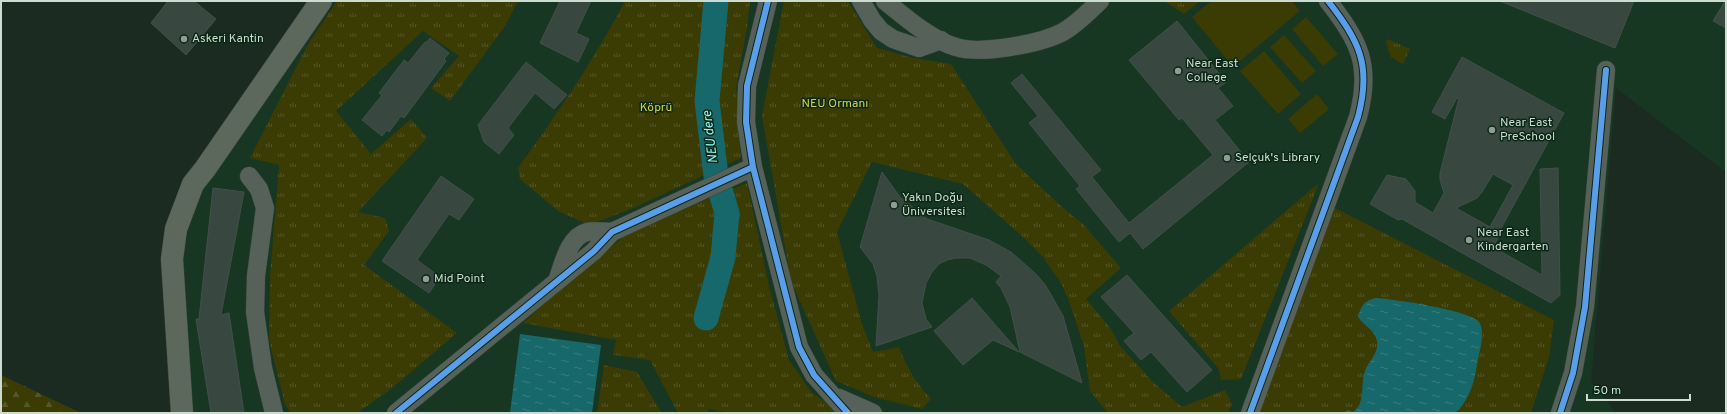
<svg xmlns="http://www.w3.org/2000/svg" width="1727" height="414" font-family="Overpass,sans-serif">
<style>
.built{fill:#173722}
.grass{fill:url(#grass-tufts)}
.forest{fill:url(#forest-firs)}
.garden{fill:#3b3b04}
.water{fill:url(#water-ripples)}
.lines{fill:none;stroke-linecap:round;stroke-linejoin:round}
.river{stroke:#17686a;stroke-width:25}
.building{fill:#384841;stroke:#42504a;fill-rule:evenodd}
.minor-casing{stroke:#3a463e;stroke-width:19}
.major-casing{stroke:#3a463e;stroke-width:23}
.minor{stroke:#566259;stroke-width:18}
.major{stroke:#5c685c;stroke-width:22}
.cycleway-casing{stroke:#0b2715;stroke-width:8}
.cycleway{stroke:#5a9eea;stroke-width:6}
.poi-dot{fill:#8e9e93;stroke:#0b2715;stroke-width:1.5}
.labels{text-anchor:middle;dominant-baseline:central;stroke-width:3;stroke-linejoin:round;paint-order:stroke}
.poi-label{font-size:12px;fill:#ccdcd0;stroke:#0b2715;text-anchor:start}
.park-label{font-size:12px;fill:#d7d345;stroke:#0b2715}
.water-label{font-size:13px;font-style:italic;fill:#92f7fa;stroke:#0b2715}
</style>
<defs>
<pattern id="grass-tufts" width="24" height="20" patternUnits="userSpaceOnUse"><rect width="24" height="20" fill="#3b3b04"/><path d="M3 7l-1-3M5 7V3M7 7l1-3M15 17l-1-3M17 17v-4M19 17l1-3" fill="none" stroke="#565728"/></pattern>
<pattern id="forest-firs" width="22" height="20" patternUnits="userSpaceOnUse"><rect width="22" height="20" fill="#3b3b04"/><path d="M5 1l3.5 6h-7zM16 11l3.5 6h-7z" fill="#565728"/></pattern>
<pattern id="water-ripples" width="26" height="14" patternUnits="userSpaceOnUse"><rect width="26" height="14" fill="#17686a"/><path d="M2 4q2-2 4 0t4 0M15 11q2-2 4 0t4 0" fill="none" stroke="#387d7e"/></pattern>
</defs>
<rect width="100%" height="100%" fill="#1c2b21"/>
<path class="built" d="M315,1H1726V172L1616,88L1591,381L1616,413H181L176,229Z"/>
<path class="grass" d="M337,1H518L505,26L450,101L431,88L459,56L423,31L336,111L371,154L411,119L427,138L358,212L385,218L389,231L364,265L457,333L391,389L357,413H291L285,404L269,340L270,276L279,165L250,158L307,46Z
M625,1H750L747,28L736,88L741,158L633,208L589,225L558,211L520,179L518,168C557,114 594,60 625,1Z
M784,1H848L877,48L913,58L951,64L1016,164L1063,208L1083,224L1121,268L1086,299L1111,329L1120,346L1153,382L1182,407L1225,390L1232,404L1228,413H1108L1090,391L1084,346L1069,301L1061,283L1043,257L1023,237L963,184L872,162L837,232L862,324L873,352L899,347C907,368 916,383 931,399L922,409L874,397L836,381L791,281L762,116Z
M1164,1H1200L1184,14Z
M1388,39L1410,49L1403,64L1391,57L1386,42Z
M747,183L769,286L789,360L812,393L834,407L838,413H733L708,409V413H678L650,360L613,355L616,340L523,323L594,260L634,229Z
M1319,183L1241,379L1221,380L1219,369L1169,311Z
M1335,208L1554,320L1549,357L1531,413H1258Z
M604,365L637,372L661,412L641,411L640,413H597Z"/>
<path class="forest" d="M1,375L81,413H1Z"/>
<path class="garden" d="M1211,1H1292L1300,11L1233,67L1192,17Z
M1306,17L1338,54L1323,66L1292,29Z
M1284,35L1316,71L1302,83L1270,47Z
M1264,51L1301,94L1278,114L1240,71Z
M1317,94L1329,109L1300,133L1288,119Z"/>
<path class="water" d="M1375,298C1393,299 1469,310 1479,322C1486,332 1479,353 1477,364C1475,381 1468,403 1455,413H1343L1348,410L1353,412C1366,404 1360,384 1365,371C1369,360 1379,354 1377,341C1375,330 1364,326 1358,317C1361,306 1364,301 1375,298Z
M520,334L601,345L592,413H510Z"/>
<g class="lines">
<path class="river" d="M706,318L723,257L727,213L716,176L707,101L716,1"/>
</g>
<path class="building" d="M168,1H194L216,19L186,55L151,23Z
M560,1H591L576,33L589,39L578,62L540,43Z
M1500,1H1634L1615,48Z
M1725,1H1726V28L1713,21Z
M1177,21L1226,82L1218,88L1233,106L1215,120L1249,162L1143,249L1130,233L1119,242L1076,189L1080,186L1029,123L1038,116L1011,83L1022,74L1101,170L1092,177L1129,223L1213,155L1182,118L1179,120L1129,60Z
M430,38L449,53L444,59L446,61L404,118L401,116L389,132L387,130L382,136L362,120L382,95L379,93L404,60L408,63L425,42L426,43Z
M1462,57L1564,113L1499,232L1501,233L1493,247L1542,275L1540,169L1558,168L1560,295L1551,303L1402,219L1398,220L1370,204L1387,175L1406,179L1415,191V202L1433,213L1444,193L1440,180V173L1459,98H1457L1445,119L1432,112ZM1493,174L1513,185L1490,227L1456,208L1477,198L1482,192Z
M526,62L567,95L554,109L535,93L508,128L514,135L499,154L484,142L478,125Z
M882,172L900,197L927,219L989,240L1011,252L1036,274L1046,286L1063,316L1082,383L1020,352L1010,307L1001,288L996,282L1001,276L986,265L970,258H956L947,260L939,264L932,272L926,283L922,303L926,319L932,327L876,346L879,296L877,276L873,264L860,247Z
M441,176L474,199L459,220L449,214L417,260L440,277L429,293L382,261Z
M213,188L244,192L221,315L229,313L244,413H211L196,319H199Z
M1127,275L1212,370L1187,392L1151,352L1141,360L1124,341L1134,333L1101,297Z
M972,298L1019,352L993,340L963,365L934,331Z"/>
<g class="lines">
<defs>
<path id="minor" d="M768,1L747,86L746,122L753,167L799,347L814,375L848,413
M861,1L872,20L881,31L893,39L919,48L941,40
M885,1C905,17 931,40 956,47C980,55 1040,44 1063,32C1077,24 1088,12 1100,1
M249,176L259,189L265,208L256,276L255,312L263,368L274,413
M557,281C563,265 568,237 587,232C594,230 604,232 612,232
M839,398L873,413
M396,413L594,251L612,232L753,167
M1250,413L1358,117C1372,65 1359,41 1328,1
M1560,413L1573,373L1585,307L1606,70"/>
<path id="major" d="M182,413L172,259L176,229L193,184L205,169L321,1"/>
</defs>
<use href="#minor" class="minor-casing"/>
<use href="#major" class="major-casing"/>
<use href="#minor" class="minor"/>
<use href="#major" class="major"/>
<defs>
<path id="cycleway" d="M768,1L747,86L746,122L753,167L799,347L814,375L848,413
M396,413L594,251L612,232L753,167
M1250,413L1358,117C1372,65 1359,41 1328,1
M1560,413L1573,373L1585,307L1606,70"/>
</defs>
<use href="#cycleway" class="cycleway-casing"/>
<use href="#cycleway" class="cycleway"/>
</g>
<g class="poi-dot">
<circle cx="184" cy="39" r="4"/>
<circle cx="1178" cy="71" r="4"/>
<circle cx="1492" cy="130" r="4"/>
<circle cx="1227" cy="158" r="4"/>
<circle cx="894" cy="205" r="4"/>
<circle cx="1469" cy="240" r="4"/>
<circle cx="426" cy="279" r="4"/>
</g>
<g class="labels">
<g class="poi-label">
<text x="192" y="39">Askeri Kantin</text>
<text x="1186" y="64">Near East<tspan x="1186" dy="14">College</tspan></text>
<text x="1500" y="123">Near East<tspan x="1500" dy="14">PreSchool</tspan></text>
<text x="1235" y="158">Selçuk's Library</text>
<text x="902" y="198">Yakın Doğu<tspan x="902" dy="14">Üniversitesi</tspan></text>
<text x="1477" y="233">Near East<tspan x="1477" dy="14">Kindergarten</tspan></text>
<text x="434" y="279">Mid Point</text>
</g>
<g class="park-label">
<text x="835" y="104">NEU Ormanı</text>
<text x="656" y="108">Köprü</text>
</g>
<g class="water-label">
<text transform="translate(711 137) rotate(-97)">NEU dere</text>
</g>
</g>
<rect width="1727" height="414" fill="none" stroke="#ccdcd0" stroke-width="4"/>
<path d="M1587 394v6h103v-6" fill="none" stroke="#ccdcd0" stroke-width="2"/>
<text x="1593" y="394" font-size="12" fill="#ccdcd0" stroke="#0b2715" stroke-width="3" paint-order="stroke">50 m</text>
</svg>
